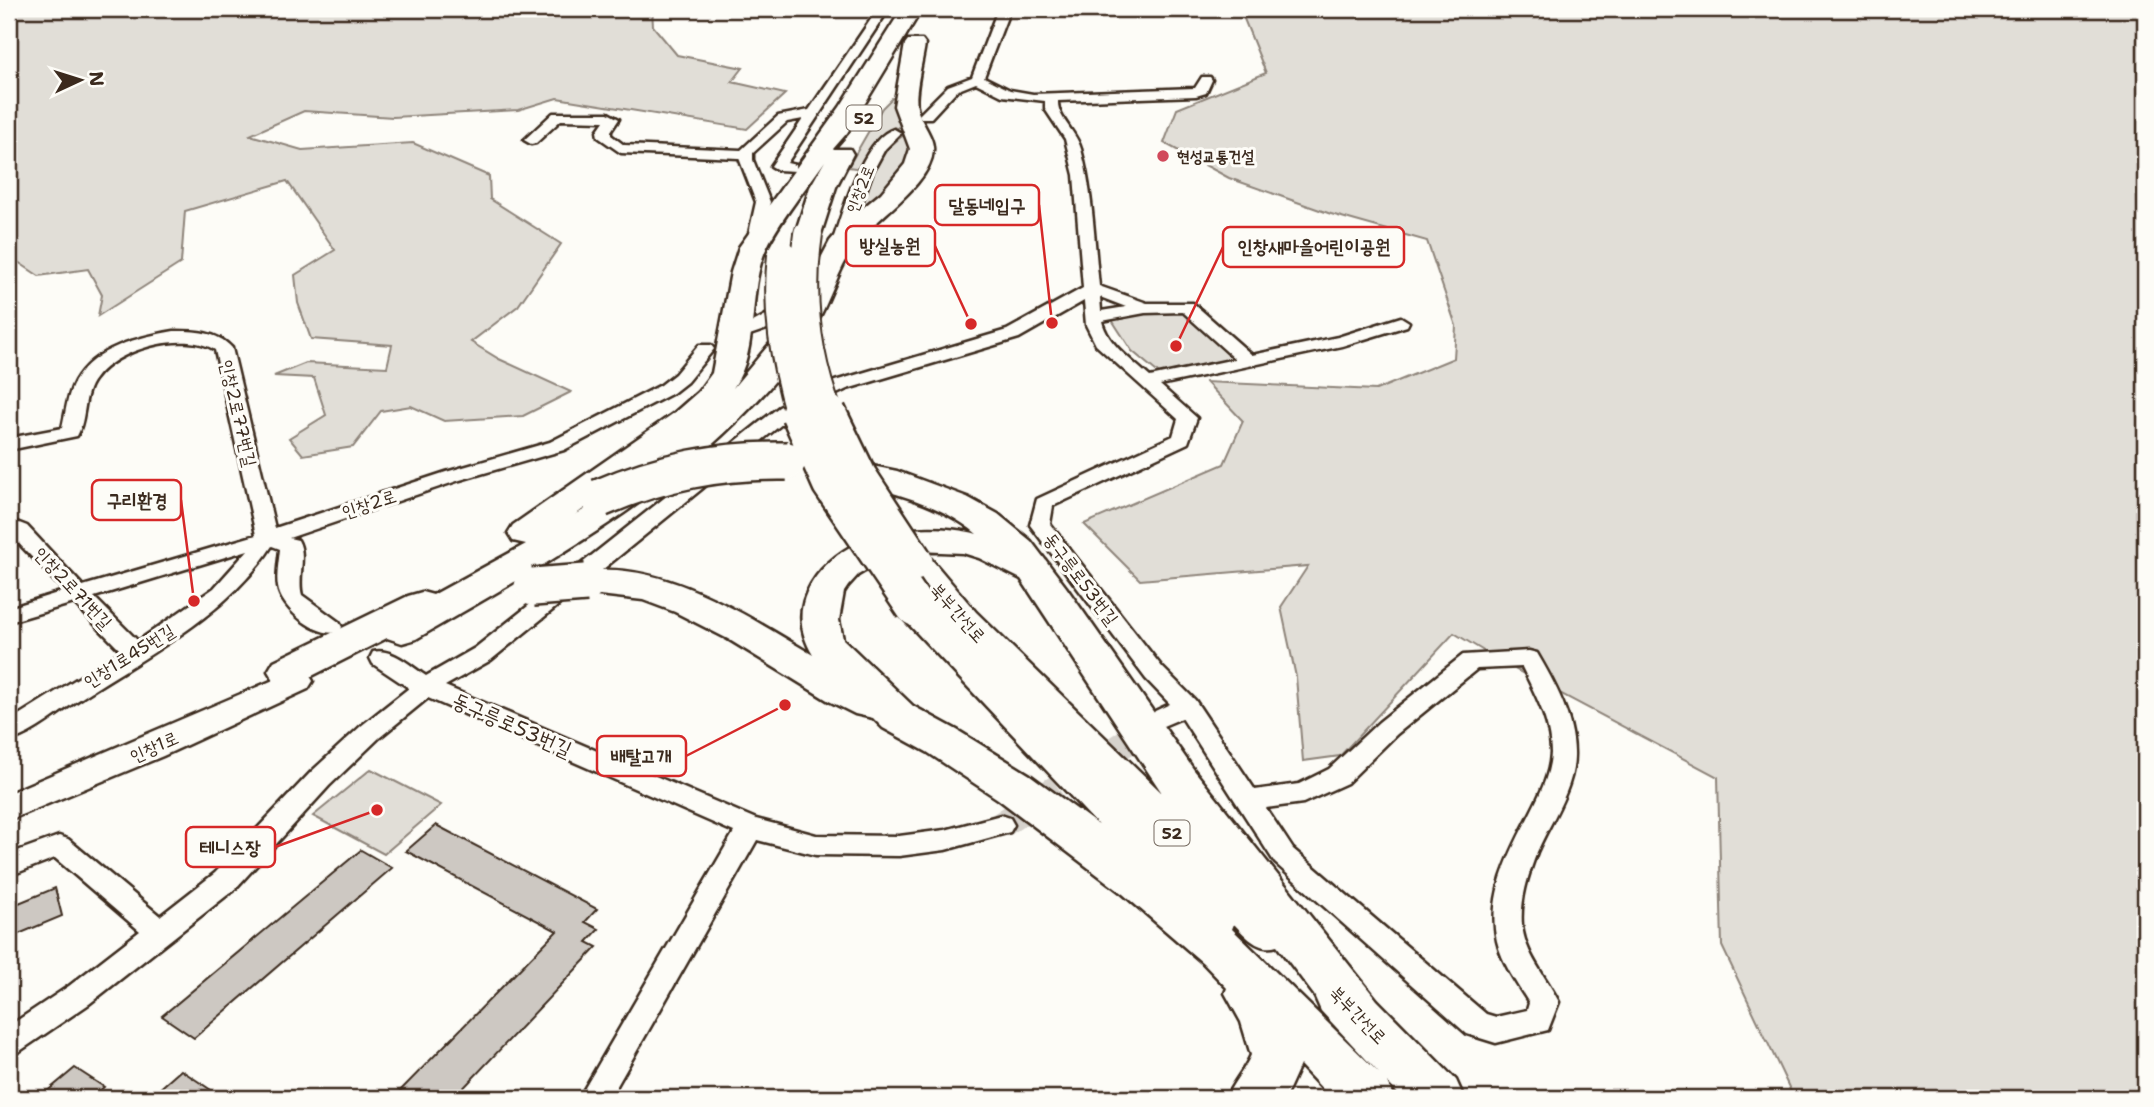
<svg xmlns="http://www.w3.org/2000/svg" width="2154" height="1107" font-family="'Shantell Sans','Poor Story',sans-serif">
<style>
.green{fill:#e1ded7;stroke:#8e847a;stroke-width:2}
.building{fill:#cdc8c2;stroke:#3b2a1e;stroke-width:2}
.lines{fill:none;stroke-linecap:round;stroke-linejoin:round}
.minor-tunnel{stroke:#d6d2cc;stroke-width:27;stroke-dasharray:27 14;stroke-linecap:butt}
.minor-casing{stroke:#3b2a1e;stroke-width:5}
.tertiary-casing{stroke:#3b2a1e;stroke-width:5}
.trunk-casing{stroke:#3b2a1e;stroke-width:5}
.minor{fill:#fdfcf7;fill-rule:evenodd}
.tertiary{fill:#fdfcf7;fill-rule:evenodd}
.trunk{fill:#fdfcf7;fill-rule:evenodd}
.trunk-bridge-far1-casing{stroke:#3b2a1e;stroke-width:32;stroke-linecap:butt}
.trunk-bridge-casing{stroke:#3b2a1e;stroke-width:42;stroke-linecap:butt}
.trunk-bridge-far1{stroke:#fdfcf7;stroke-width:28}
.trunk-bridge{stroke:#fdfcf7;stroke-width:37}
.poi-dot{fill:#d1495b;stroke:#fdfcf7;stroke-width:2.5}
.labels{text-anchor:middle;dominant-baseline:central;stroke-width:6;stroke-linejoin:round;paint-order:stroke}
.shield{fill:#fdfcf7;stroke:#75695f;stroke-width:2}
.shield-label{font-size:16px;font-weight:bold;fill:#3b2a1e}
.far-poi-label{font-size:16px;font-weight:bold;fill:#3b2a1e;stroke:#fdfcf7;text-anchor:start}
.far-street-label{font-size:16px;fill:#3b2a1e;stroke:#fdfcf7}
.street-label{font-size:18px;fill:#3b2a1e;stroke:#fdfcf7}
.near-street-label{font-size:21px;fill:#3b2a1e;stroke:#fdfcf7}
.leader{fill:none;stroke:#d62828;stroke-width:2.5}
.callout-dot{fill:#d62828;stroke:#fdfcf7;stroke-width:2.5}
.callout{fill:#fdfcf7;stroke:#d62828;stroke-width:2.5}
.callout-label{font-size:19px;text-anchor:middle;font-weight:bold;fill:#3b2a1e}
</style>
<rect width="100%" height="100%" fill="#fdfcf7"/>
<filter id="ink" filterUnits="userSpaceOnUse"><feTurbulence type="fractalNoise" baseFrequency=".0143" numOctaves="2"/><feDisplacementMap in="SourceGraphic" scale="14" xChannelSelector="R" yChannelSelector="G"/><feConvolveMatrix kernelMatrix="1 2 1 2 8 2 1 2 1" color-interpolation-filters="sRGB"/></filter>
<g filter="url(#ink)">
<path class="green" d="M9,9H652L653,26L677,55L743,68L732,82L785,94L747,129L557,98L518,110L393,117L304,111L250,135L302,150L413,143L489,176L490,199L561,244L518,306L471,342L499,359L571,392L523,416L444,421L411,406L381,411L353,447L303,455L289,438L326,415L314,378L274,376L306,363L387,367L392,345L311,339L298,303L295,275L335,250L287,181L185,211L181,263L98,316L102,295L88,269L39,276L9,256Z
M736,9H831L821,18Z
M1240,9H2145V1098H1794L1722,946L1718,777L1505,664L1454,633L1340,756L1303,761L1296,677L1281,607L1308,566L1140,580L1084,524L1224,464L1243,421L1206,382L1376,390L1454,358L1456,326L1427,241L1331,214L1229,178L1164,143L1177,109L1266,73Z
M892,98H898L904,124L883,137L862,169L848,167L882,108Z
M907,133L913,142L909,167C889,180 869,207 852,215C867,184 877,151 907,133Z
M1182,310L1240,361L1163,377L1132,351L1112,320L1119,314Z
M371,769L441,805L384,854L313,816Z"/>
<path class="building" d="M436,825L597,909L585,922L599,929L587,942L597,947L454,1098H393L557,931L406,851Z
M361,850L392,868L194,1038L162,1016Z
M55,888L62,916L9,938V907Z
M75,1068L104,1087L92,1098H39Z
M181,1070L223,1098H149Z"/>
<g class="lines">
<path class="minor-tunnel" d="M1001,825L1151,726"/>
<defs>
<path id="minor" d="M878,9H889L787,163L796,165V171L778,170L771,166L803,119L787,122L753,153V160L770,202L760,245H750L747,242L756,202L739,158L621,153L598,137L597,131L604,121L561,120L536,143L531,144L524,140L553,113H608L619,119L611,131V135L624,145L741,150L778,116L809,110Z
M998,9H1010L984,77L1010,90L1033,94L1195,88L1202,77H1210L1212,80L1206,93L1196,96L1058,101C1057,118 1077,132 1081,149C1093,193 1094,240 1099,286L1147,303H1193L1252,355L1338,337L1401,317L1409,322L1407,326L1342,346L1160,385L1197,418L1188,443L1053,506L1050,524L1162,667L1195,700L1255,790L1299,784L1329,769L1379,722L1463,655L1529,651L1537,653C1560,692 1585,738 1569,784C1561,808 1547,829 1537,852C1528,875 1520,900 1522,925C1525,955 1546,976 1559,1002L1548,1030L1496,1043L1467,1034L1275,863L1182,718L1163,726L1155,723L1151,717L1155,711L1170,704L1146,679L1030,525L1037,499L1173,436L1178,419L1096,345L1086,325L1084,301L1019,338L847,389L793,415L491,660L445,686L756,819L816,835L899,836L945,830L1001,815L1010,818L1014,825L1010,832L945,850L899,856L816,855L757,840L610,1098H579L734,832L428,698L379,738L329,786L235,889L89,1004L20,1051L9,1055V1026L69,986L140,931L55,858L9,876V854L59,836L68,839L160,916L215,873L311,772L361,726L409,688L373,664L370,658L373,652C391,647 411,666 426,676L475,648L779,407L835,381L1007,330L1083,288L1074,175L1065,139L1045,109V101L1002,96L976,83L956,91L931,118H921L919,115L948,86L972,77ZM1100,297L1126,307L1101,311ZM1183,312L1235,359L1150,377C1133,361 1107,344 1102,321L1145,313ZM1522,667C1535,694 1551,722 1551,753C1550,776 1538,798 1528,818C1508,856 1487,898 1497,941C1502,963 1517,984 1529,1003L1527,1010L1496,1017L1486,1014L1293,849L1266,808L1303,803L1347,783L1397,734L1477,669Z
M894,129L901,133L885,149L873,171L846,249L843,252H833L830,249C841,219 861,139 894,129Z
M791,301L797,302L799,306L797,310L773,327L744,337L735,332Z
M174,331C195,331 217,331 232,348L275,528L446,472L550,442L661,385L675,374L699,345H711L714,349L687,382L673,393L564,450L460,480L289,538L298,540C307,555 297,578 302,595L339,622L342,627L339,632C317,638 281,609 278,587C276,575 279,561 280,549L272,546C227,615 151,653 83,697C60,711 35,734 9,741V721L121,651L74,603L9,622V608L64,591L9,533V519L27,526L83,586L256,535L215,350C184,330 116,349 95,379C82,395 87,419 77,436L9,450V438L62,428C66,412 67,395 75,381C94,347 140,337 174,331ZM248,550L214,588L138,641L94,597Z"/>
<path id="tertiary" d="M297,670L308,673L313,681L308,689L163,756L9,820V793Z"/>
<path id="trunk" d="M902,9H922L847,133L833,149H850L853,154L836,187L821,234L817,240L808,242L799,240L795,234L810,187L825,161C807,187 780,220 767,247C746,290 761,349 733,388L787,323L830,241L848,220L881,193L905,164L910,149L894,106L905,44L908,40H922L925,44C923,60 914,92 917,107C919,121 935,137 933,151C930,187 872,219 853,248C838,271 830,300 816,324C804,346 785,369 769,388C671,498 541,566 416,639L402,643L387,638L302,681L288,685L274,681L268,671L274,661L408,596L422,592L433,595L526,544L513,541L508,533L513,525L674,413L698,392L712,373L731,272L739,247L840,107ZM666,450L607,496L575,515Z
M833,458L897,471L967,497L998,514L1031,541L1066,587L1194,770L1377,1000L1456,1080L1464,1098H1402L1387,1082L1394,1098H1331L1300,1065L1285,1098H1226C1233,1082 1244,1071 1251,1055L1241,1022L1225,993L1227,988L1203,963L1123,894L998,799L927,752L883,728L873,718L855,714L829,701L728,639L675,612L643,600L573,592L567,583L573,574C653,553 747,616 813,655C781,603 821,557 870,537C898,526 949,526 977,534C934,498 873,488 821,475L816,468L821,461ZM919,551L963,553L979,558L1021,579L1162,793L976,612L927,554ZM901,554L895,562L921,596L915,594L901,598L896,607L901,616L1098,825L1030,775L957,730L913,706L843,639L839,620L844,592L848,586L858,575L892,555ZM1234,924C1246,936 1258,952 1277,946L1314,995L1321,1011L1379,1073L1232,929Z"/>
</defs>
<use href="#minor" class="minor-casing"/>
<use href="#tertiary" class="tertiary-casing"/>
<use href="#trunk" class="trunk-casing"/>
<use href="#minor" class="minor"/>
<use href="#tertiary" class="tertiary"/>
<use href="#trunk" class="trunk"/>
<defs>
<path id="trunk-bridge-far1" d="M808,234C799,296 806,356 828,414
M782,255C776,310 785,362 800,414"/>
<path id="trunk-bridge" d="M800,413L831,483L915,607
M827,413L858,477L914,562
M600,498C662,471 720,460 787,461
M533,587L586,583"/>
</defs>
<use href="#trunk-bridge-far1" class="trunk-bridge-far1-casing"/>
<use href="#trunk-bridge" class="trunk-bridge-casing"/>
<use href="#trunk-bridge-far1" class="trunk-bridge-far1"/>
<use href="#trunk-bridge" class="trunk-bridge"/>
</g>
</g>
<circle class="poi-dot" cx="1163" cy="156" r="7"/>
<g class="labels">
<g class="shield">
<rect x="846.5" y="105.5" width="35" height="25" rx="5"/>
<rect x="1154.5" y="820.5" width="35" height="25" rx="5"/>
</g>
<g class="shield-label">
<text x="864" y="118">52</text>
<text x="1172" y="833">52</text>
</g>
<g class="far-poi-label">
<text x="1177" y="156">현성교통건설</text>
</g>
<g class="far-street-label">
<text transform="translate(860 189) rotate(-68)">인창2로</text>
</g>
<g class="street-label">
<text transform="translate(238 413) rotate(77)">인창2로77번길</text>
<text transform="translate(369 504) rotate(-18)">인창2로</text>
<text transform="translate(1081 579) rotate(53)">동구릉로53번길</text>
<text transform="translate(73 588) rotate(47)">인창2로71번길</text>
<text transform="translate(958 613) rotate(48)">북부간선로</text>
<text transform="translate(129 656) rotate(-32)">인창1로45번길</text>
<text transform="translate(154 747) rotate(-24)">인창1로</text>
<text transform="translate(1358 1015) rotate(46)">북부간선로</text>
</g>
<g class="near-street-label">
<text transform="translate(512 725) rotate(24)">동구릉로53번길</text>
</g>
</g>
<path class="leader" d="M1052 323L1039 205M971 324L935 246M1176 346L1223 247M194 601L181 500M785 705L686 756M377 810L275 847"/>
<g class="callout-dot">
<circle cx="1052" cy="323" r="7"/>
<circle cx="971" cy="324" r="7"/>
<circle cx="1176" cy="346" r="7"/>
<circle cx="194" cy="601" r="7"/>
<circle cx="785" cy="705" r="7"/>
<circle cx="377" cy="810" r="7"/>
</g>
<g class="callout">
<rect x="935" y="185" width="104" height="40" rx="7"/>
<rect x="846" y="226" width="89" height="40" rx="7"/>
<rect x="1223" y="227" width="181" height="40" rx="7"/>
<rect x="92" y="480" width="89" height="40" rx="7"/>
<rect x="597" y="736" width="89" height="40" rx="7"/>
<rect x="186" y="827" width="89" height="40" rx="7"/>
</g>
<g class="callout-label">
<text x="987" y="212">달동네입구</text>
<text x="890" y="252">방실농원</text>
<text x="1314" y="253">인창새마을어린이공원</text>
<text x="137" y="507">구리환경</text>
<text x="641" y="763">배탈고개</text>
<text x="230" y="854">테니스장</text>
</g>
<rect width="2154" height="1107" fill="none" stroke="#fdfcf7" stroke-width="35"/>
<rect x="18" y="18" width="2119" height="1072" fill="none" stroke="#3b2a1e" stroke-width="2.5" filter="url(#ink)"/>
<g transform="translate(80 80) rotate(86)" stroke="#fdfcf7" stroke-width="5" paint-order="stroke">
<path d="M0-5L12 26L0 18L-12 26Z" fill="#3b2a1e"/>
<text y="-10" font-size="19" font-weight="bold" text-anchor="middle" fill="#3b2a1e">N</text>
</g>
</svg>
